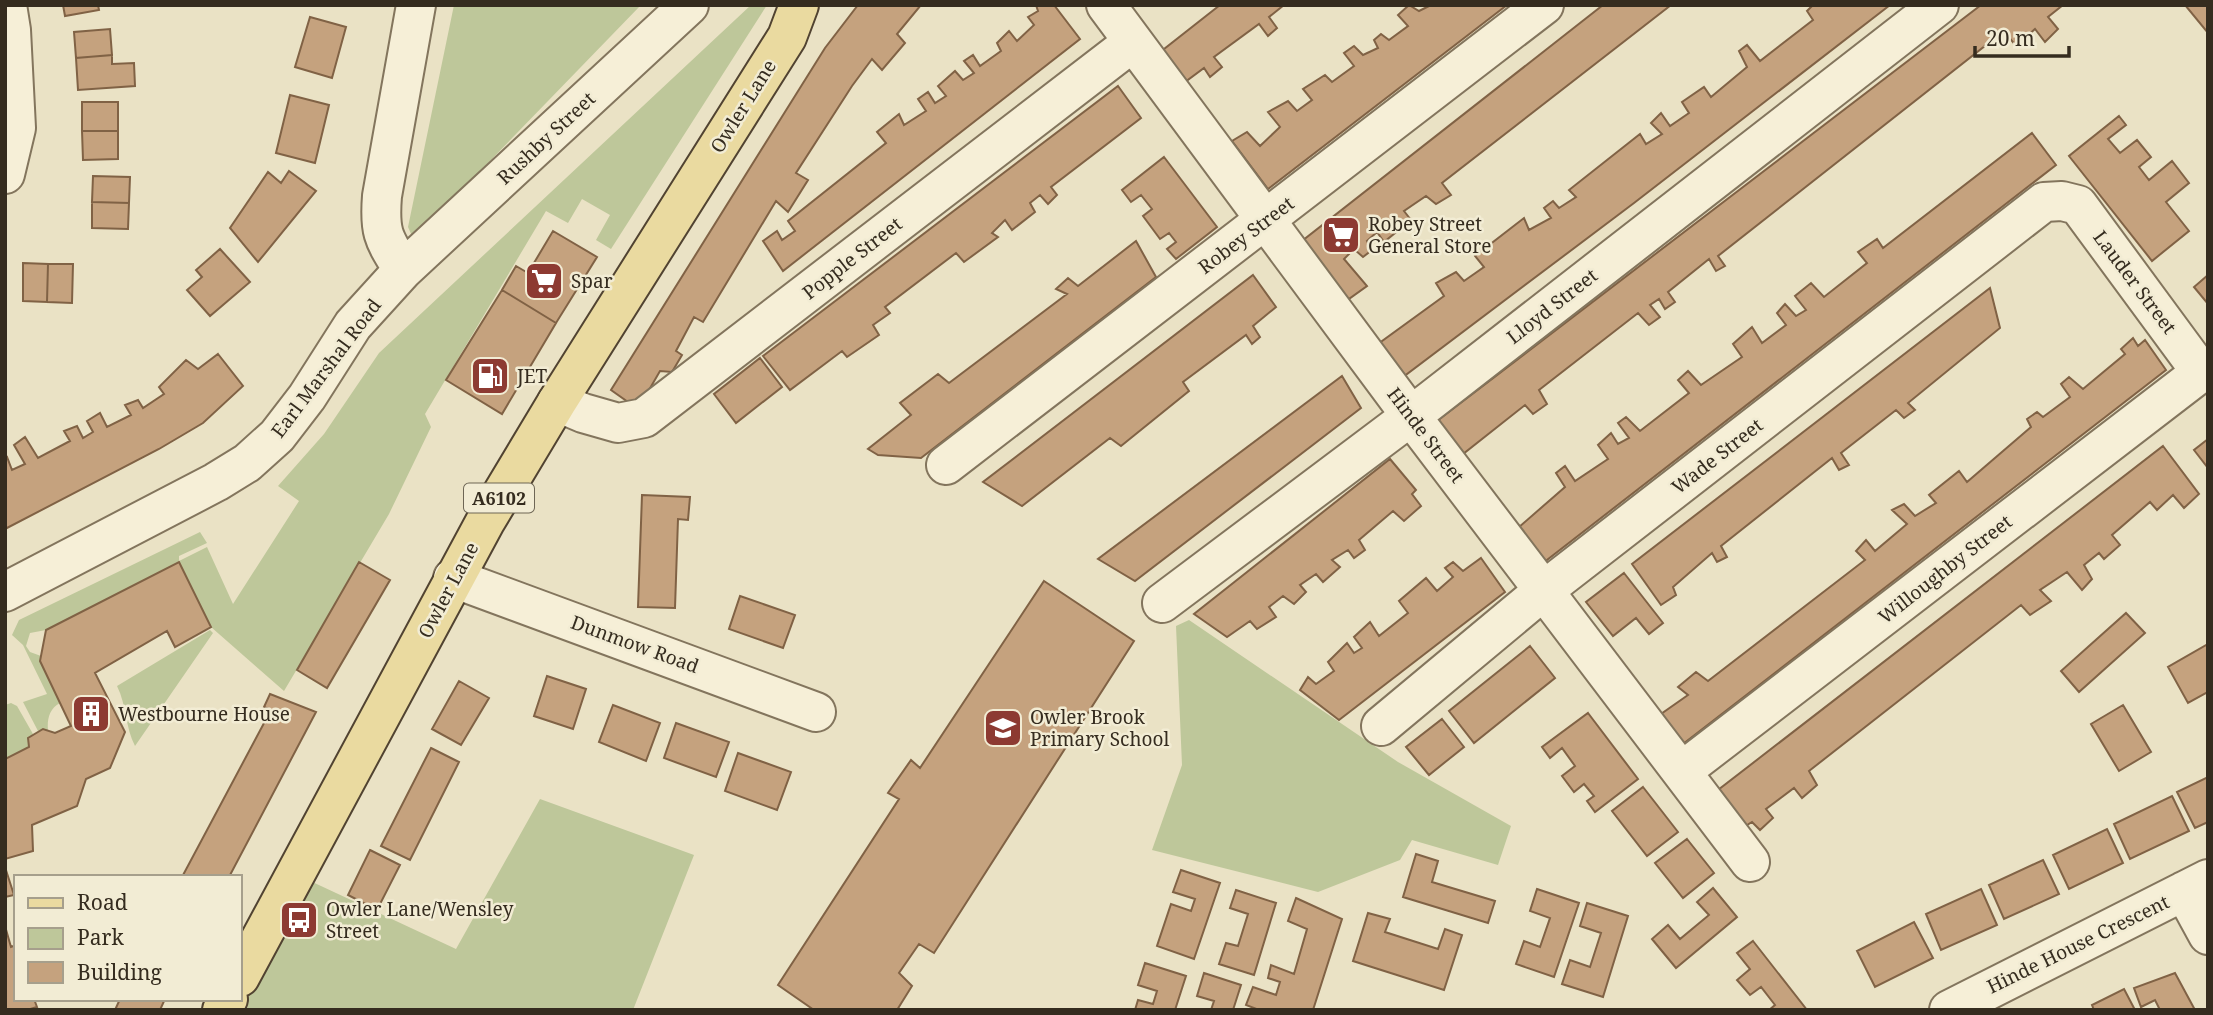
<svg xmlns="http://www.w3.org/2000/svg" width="2213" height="1015" font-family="'Noto Serif',serif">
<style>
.green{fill:#bec79a}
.building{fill:#c5a27e;stroke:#806245;stroke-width:2}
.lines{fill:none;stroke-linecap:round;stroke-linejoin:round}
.minor-casing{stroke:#83755d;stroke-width:42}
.major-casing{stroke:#514331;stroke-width:42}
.minor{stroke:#f6efd7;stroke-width:38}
.major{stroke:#eadaa0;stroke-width:38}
.labels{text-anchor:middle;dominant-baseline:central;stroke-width:5;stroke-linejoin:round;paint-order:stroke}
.shield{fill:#f2ecd4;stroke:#6e6655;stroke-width:2}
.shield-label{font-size:18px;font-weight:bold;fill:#352c1f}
.street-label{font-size:19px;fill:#352c1f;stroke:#f2ecd4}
.poi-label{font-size:19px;fill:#352c1f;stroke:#f2ecd4;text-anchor:start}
</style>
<rect width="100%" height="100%" fill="#eae2c5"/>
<path class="green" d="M454,5H641L421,232L412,236L408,227Z
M751,5H767L611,249L596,240L610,215L582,199L568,223L546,211L425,414L431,427L389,514L284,691L211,627L179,562L46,630L30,633L26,646L30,652L41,656L40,661L60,703C49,709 47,719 48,731L43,729L38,731L23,702L47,694L23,645L12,635L19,620L200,532L207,543L179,556V561L207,547L233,604L299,501L278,486L324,434L379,353Z
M1189,620L1398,762L1511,826L1498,865L1412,840L1400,860L1318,892L1152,850L1182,765L1176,626Z
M210,630L213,633L135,746C125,727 127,706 117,686Z
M11,703L17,706L33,734L28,738L29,747L6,759L5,705Z
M540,799L694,855L633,1010H242L306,879L456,949Z"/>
<path class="building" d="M63,5H98L99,10L65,16Z
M858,5H921L897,34L905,43L882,70L872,59L852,86L796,173L808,180L788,212L776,201L703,322L694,317L676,351L682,355L672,372L660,371L638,409L611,390L825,48Z
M1036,5H1054L1080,39L783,271L763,241L777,231L782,240L795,231L788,221L886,143L877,132L899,114L904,125L926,111L918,99L928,92L935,103L946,96L938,86L955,71L963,80L974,73L964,61L973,55L980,66L1001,51L997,43L1009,31L1017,41L1034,25L1028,17L1038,11Z
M1220,5H1284L1269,17L1277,28L1268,36L1259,24L1214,57L1222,67L1210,77L1204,68L1181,85L1159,53Z
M1409,5L1419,11L1431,5H1507L1268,189L1232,141L1247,132L1260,146L1280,127L1268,112L1288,101L1297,111L1312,100L1303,89L1325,75L1332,82L1354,66L1344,53L1354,46L1363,55L1378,48L1374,40L1381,34L1389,40L1408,26L1398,15Z
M1603,5H1671L1442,183L1451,195L1436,204L1426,196L1404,211L1411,220L1384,242L1377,232L1367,241L1372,250L1363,257L1354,249L1344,259L1367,286L1346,301L1302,241Z
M1813,5H1890L1634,203L1403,377L1378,344L1444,296L1436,283L1456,272L1464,281L1484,267L1475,256L1524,218L1529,230L1551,218L1544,208L1553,201L1559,208L1576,197L1569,190L1640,134L1646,144L1662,134L1651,123L1661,113L1670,126L1689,113L1682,102L1704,87L1711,97L1747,67L1739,51L1747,45L1760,61L1813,20L1807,11Z
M1981,5H2063L2048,17L2058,29L2045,42L2035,29L2016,46L2004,31L1718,256L1725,266L1716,271L1709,259L1668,292L1675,302L1665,309L1659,299L1650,305L1660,317L1649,325L1638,313L1539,390L1547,404L1533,414L1525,405L1463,454L1437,421Z
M2185,5H2208V33Z
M310,17L346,27L332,78L295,67Z
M110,29L112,55L76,58L74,32Z
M112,55V64L134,63L135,86L78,90L76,58Z
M1118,86L1141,118L1051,187L1057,195L1048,204L1040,195L1030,203L1035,212L1012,230L1005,220L992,233L998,237L964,262L956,253L885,307L890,313L873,325L879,335L847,357L842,351L790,390L763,356Z
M290,95L329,105L315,163L276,153Z
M82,102H118V131H82Z
M2119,116L2126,125L2108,139L2120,153L2137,140L2151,157L2139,167L2149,180L2172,161L2189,183L2166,202L2189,231L2152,261L2069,156Z
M82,131H118V159L83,160Z
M2032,133L2056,165L1543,563L1518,528L1565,487L1556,473L1565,466L1575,481L1608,459L1598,445L1611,433L1618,444L1629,438L1618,423L1626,417L1640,431L1689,393L1678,380L1688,371L1701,385L1742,357L1733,344L1752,327L1762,343L1786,325L1777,313L1785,304L1796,316L1806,310L1795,296L1811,283L1824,297L1867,263L1858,252L1877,239L1883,248Z
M1164,157L1217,227L1176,259L1167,249L1176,242L1169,233L1160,239L1143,216L1152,209L1141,195L1131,202L1122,190Z
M289,171L316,191L258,262L230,228L268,172L281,183Z
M93,176L130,177L129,203L92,202Z
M92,202L129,203L128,229L92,228Z
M553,231L597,257L556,323L502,290L516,266L528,273Z
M1136,241L1156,277L921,458L878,455L868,449L911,415L900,403L938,374L949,383L1067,294L1056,289L1068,278L1078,286Z
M220,249L250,282L210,316L187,290L202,277L196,270Z
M23,263L48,264L47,302L23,301Z
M48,264H73L72,303L47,302Z
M1253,275L1276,307L1253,326L1260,337L1252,344L1246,335L1183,382L1189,391L1121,446L1110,438L1022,506L983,482Z
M2208,275V304L2194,287Z
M1990,288L2000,328L1908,403L1915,410L1904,418L1896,410L1841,453L1849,465L1839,470L1832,458L1721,546L1727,557L1717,562L1712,553L1673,587L1676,595L1661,605L1632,564Z
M502,290L556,323L502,414L446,380Z
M2133,338L2138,346L2145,340L2166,370L1683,744L1661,714L1688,695L1678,687L1696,672L1708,681L1865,560L1856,551L1866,540L1875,551L1907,524L1892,510L1904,504L1915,516L1936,503L1929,495L1959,471L1967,482L2031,427L2027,419L2037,412L2043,417L2070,397L2061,384L2069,377L2083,389L2125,354L2121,349Z
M218,354L243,386L203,423L159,449L5,529V458L7,457L12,470L25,464L14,445L25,437L38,458L70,441L64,431L77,426L83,438L93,432L87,421L100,413L107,427L131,415L125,405L138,400L143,408L164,394L159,387L186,360L198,369Z
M760,358L782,387L736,423L714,394Z
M1342,376L1361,408L1135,581L1098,559Z
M2208,439V468L2194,450Z
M2163,446L2199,494L2184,508L2173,495L2157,510L2150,502L2112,535L2120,545L2104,559L2099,553L2084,565L2092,579L2082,590L2067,572L2040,590L2051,601L2030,615L2021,605L1809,771L1817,785L1802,798L1794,788L1766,809L1773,818L1760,830L1752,822L1744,827L1718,790Z
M1390,459L1416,490L1412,494L1421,506L1404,521L1393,511L1359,540L1365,550L1354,558L1348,550L1332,560L1340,567L1323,582L1316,574L1300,585L1306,592L1294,604L1283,596L1269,607L1276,617L1257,629L1250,621L1227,637L1194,614Z
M642,495L690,497L688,520L678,519L675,608L638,607Z
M1481,558L1505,592L1339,720L1300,690L1308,677L1316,684L1334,671L1328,662L1347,643L1354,653L1362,648L1354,637L1370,622L1379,636L1408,613L1399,601L1426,578L1437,591L1453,577L1445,568L1453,562L1463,571Z
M179,562L211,627L175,647L167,631L95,673L125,732L110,768L86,779L77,806L32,825L33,851L5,859V759L29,747L28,738L43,729L55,733L71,726L40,661L46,630Z
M359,562L390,580L327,688L297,670Z
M1624,573L1663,623L1649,634L1636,618L1613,636L1586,602Z
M1044,581L1134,641L934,953L919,944L899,973L912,986L897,1010H814L778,985L899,799L888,793L911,760L920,768Z
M740,596L795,615L783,648L729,629Z
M2126,613L2145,633L2079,692L2061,671Z
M2208,644V692L2188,703L2168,667Z
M1530,646L1555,678L1474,743L1449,711Z
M547,676L586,689L573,729L534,716Z
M459,681L489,698L461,745L432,729Z
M270,694L316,712L229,877H182L271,710L264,707Z
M613,705L660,723L646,761L599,742Z
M2123,705L2151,752L2119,771L2091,724Z
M1588,713L1638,779L1595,812L1587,801L1594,796L1584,784L1574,792L1562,776L1575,766L1562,748L1550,758L1542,747Z
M1442,719L1464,747L1429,775L1406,747Z
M676,723L729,742L716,777L664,758Z
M431,748L459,762L410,860L381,846Z
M738,753L791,772L777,810L725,791Z
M2208,777V822L2195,828L2177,792Z
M1643,787L1678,832L1647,856L1612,811Z
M2172,796L2189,831L2130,859L2114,824Z
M2107,829L2123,863L2069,889L2053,855Z
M1687,839L1714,873L1683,898L1655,863Z
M370,850L400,865L377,910L348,895Z
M1416,854L1438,861L1432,882L1495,901L1488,923L1403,897Z
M2043,860L2059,894L2004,919L1989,885Z
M5,867L14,895L5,897Z
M1181,870L1220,883L1194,959L1157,946L1171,904L1191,911L1195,899L1173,892Z
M1713,888L1737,917L1676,968L1652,939L1668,925L1680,939L1709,915L1697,902Z
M1537,889L1579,903L1554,977L1516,964L1524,941L1540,947L1550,918L1530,911Z
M1981,889L1997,925L1941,950L1926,914Z
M1236,890L1276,903L1254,975L1219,964L1226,943L1238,946L1248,914L1230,908Z
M1296,898L1342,919L1313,1010H1259L1246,1005L1253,987L1276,995L1280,982L1268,978L1271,965L1294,974L1307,929L1288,921Z
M1587,903L1628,916L1603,997L1562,984L1570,960L1590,967L1601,933L1580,926Z
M1368,913L1390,919L1385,932L1438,949L1445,929L1462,935L1444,990L1353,961Z
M1914,922L1933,958L1875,987L1857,951Z
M5,926L11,947L16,945V999H34L37,1007L27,1010H5Z
M1753,941L1807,1010H1769L1775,1005L1761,987L1750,995L1737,980L1750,969L1737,953Z
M1145,963L1186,976L1175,1010H1135L1138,1000L1153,1004L1157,991L1138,985Z
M1204,973L1241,985L1233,1010H1211L1214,1001L1197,996Z
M2175,973L2195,1010H2160L2155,1000L2141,1007L2134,988Z
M2124,989L2135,1010H2094L2092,1005Z
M120,999H165L160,1010H115Z"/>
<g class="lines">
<defs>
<path id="minor" d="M1106,5L1411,416L1750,862
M5,174L16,128L11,30L7,5
M403,270C384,239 379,234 382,196L416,5
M557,402L583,413L618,423L644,418L1133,42
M946,465L1544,5
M453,578L816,712
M5,592L216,482L247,463L277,436L307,397L353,325L403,270L689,5
M1162,603L1411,416L1939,5
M1381,726L1543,591L2044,202L2062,201L2078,205L2201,372
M1682,771L2208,367
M2184,891L2208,935
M1949,1010L2208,879"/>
<path id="major" d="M240,977L485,522L557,402L787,37L799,5
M222,1010L228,999"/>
</defs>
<use href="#minor" class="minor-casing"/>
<use href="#major" class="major-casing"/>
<use href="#minor" class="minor"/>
<use href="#major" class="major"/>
</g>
<defs>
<symbol id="supermarket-square" viewBox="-11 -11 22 22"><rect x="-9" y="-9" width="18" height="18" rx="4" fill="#8d3a32" stroke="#f2ecd4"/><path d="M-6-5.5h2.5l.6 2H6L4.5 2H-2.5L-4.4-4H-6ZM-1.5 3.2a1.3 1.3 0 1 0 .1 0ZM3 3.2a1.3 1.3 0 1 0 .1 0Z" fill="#fff"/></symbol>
<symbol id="fuel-square" viewBox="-11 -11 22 22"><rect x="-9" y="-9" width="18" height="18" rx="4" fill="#8d3a32" stroke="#f2ecd4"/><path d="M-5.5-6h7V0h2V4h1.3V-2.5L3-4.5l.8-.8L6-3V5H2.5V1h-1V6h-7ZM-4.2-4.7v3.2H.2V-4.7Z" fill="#fff"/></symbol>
<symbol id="building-square" viewBox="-11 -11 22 22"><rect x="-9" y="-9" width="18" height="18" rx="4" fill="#8d3a32" stroke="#f2ecd4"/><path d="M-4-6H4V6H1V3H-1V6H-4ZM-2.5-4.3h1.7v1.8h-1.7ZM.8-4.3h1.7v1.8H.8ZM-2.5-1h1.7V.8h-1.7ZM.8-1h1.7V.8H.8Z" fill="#fff"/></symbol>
<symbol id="school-square" viewBox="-11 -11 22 22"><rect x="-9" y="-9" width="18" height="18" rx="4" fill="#8d3a32" stroke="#f2ecd4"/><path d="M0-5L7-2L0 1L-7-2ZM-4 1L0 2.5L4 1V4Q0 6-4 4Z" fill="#fff"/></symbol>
<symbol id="bus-square" viewBox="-11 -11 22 22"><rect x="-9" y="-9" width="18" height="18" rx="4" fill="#8d3a32" stroke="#f2ecd4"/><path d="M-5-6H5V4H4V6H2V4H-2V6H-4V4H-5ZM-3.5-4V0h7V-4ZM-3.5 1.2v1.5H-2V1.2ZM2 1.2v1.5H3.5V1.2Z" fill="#fff"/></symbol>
</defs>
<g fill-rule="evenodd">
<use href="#supermarket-square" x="1319" y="213" width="44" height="44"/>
<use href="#supermarket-square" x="522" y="259" width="44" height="44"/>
<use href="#fuel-square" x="468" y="354" width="44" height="44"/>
<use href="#building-square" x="69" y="692" width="44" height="44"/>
<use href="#school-square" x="981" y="706" width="44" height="44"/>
<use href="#bus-square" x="277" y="898" width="44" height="44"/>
</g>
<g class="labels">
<rect class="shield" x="464" y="483.5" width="70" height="29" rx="5"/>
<g class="shield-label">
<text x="499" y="498">A6102</text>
</g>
<g class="street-label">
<text transform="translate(743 106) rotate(-58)">Owler Lane</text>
<text transform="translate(546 138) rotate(-43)">Rushby Street</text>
<text transform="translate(1246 235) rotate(-37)">Robey Street</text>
<text transform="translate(852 258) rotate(-38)">Popple Street</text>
<text transform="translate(2135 282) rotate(53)">Lauder Street</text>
<text transform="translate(1552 306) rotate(-38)">Lloyd Street</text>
<text transform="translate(326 368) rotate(-53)">Earl Marshal Road</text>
<text transform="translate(1426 435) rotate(53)">Hinde Street</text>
<text transform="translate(1717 456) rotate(-38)">Wade Street</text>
<text transform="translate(1945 569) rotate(-38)">Willoughby Street</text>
<text transform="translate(448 590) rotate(-62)">Owler Lane</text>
<text transform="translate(635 644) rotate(20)">Dunmow Road</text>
<text transform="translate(2078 944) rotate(-26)">Hinde House Crescent</text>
</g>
<g class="poi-label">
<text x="1368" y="224">Robey Street<tspan x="1368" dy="22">General Store</tspan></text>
<text x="571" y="281">Spar</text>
<text x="517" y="376">JET</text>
<text x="118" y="714">Westbourne House</text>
<text x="1030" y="717">Owler Brook<tspan x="1030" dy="22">Primary School</tspan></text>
<text x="326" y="909">Owler Lane/Wensley<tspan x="326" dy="22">Street</tspan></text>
</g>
</g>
<rect width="2213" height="1015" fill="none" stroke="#352c1f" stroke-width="14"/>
<rect x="14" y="875" width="228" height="126" fill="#f2ecd4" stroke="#a69f8c" stroke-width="2"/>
<rect x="28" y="898" width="35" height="10" fill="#eadaa0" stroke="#a69f8c" stroke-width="2"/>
<text x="77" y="910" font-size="21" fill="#352c1f">Road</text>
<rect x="28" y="928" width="35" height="21" fill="#bec79a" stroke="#a69f8c" stroke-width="2"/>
<text x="77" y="945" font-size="21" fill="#352c1f">Park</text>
<rect x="28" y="962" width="35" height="21" fill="#c5a27e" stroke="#a69f8c" stroke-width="2"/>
<text x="77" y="980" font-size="21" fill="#352c1f">Building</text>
<path d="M1975 46v10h94v-10" fill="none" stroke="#352c1f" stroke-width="3.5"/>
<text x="1986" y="46" font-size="21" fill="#352c1f" stroke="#f2ecd4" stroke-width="5" paint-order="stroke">20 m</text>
</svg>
